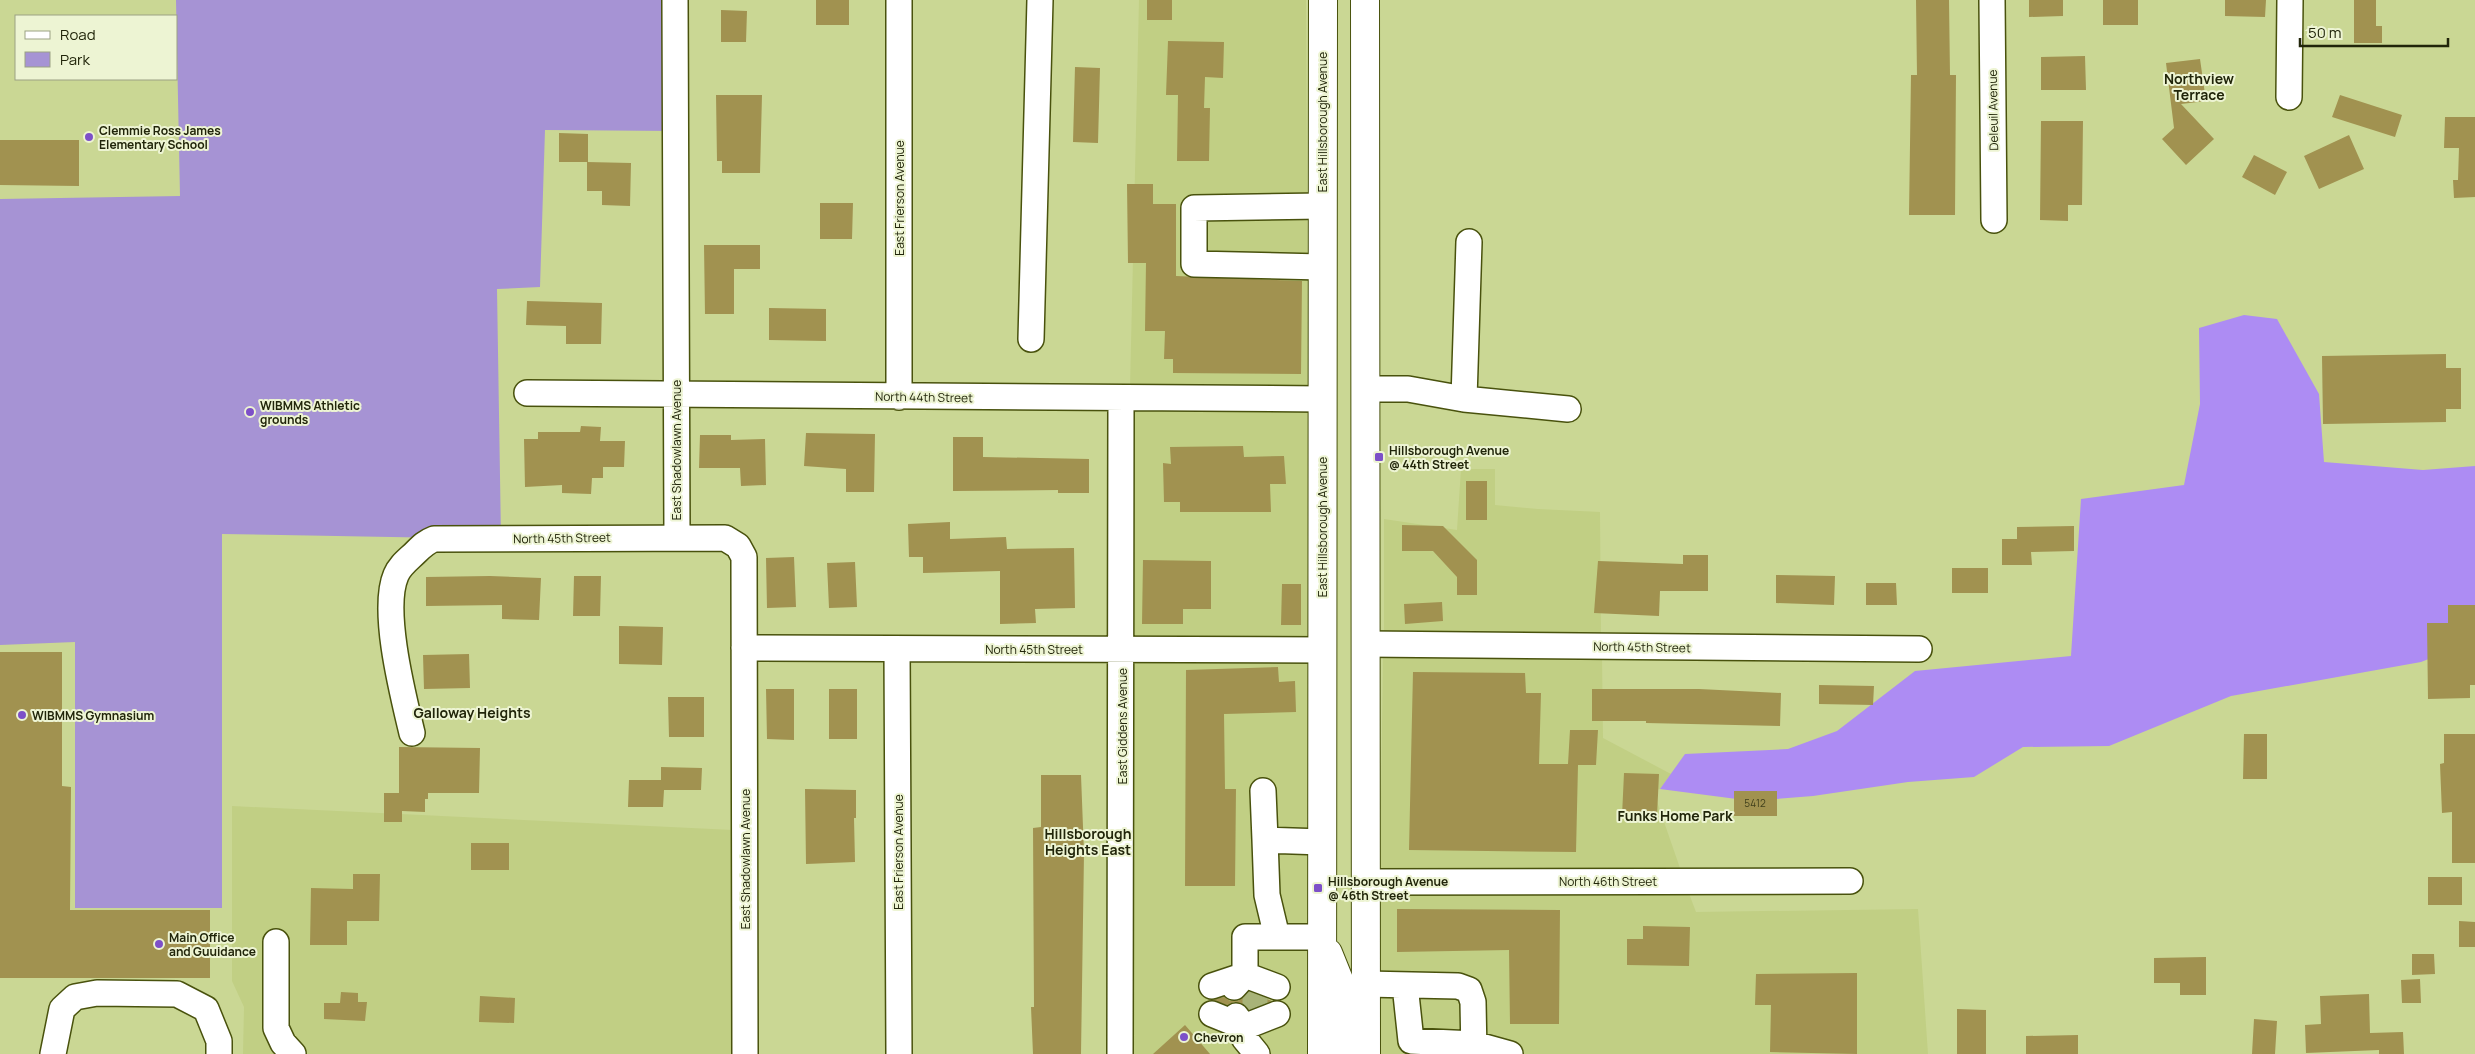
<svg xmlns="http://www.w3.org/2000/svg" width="2475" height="1054" font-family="Manrope,sans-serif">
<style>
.built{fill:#c1cf84}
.green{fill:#a693d4}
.forest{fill:#ad8cf3}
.building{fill:#a19250}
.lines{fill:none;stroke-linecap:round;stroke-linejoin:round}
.minor-tunnel{stroke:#a8b378;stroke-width:25;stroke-dasharray:25 12;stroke-linecap:butt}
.minor-casing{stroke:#49520d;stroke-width:28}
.major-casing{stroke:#49520d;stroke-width:30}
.minor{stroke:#fff;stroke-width:25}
.major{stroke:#fff;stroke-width:28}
.poi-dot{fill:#7d50c8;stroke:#edf4d3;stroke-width:2}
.labels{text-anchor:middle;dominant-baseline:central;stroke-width:4;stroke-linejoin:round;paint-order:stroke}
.number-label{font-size:10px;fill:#41401c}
.street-label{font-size:12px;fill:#21250a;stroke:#edf4d3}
.poi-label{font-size:12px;font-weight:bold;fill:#21250a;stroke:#edf4d3;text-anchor:start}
.neighbourhood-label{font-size:14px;font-weight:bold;fill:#21250a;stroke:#edf4d3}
</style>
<rect width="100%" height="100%" fill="#cad794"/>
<path class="built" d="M1139,0H1306L1308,389L1130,388Z
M1132,409H1308L1309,640L1133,639Z
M1461,469H1495V505L1538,509L1600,512L1601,636L1384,634V519L1457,530Z
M1383,655L1602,656L1603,738L1671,774L1660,789L1653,790L1681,871H1380Z
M1133,660L1309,661L1307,1054H1132Z
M232,806L733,830L734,1054H243L244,1007L232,981Z
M1688,891L1696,912L1918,909L1928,1054H1378L1380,892Z"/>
<path class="green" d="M176,0H675V131L545,130L540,287L497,289L501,539L222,534V908H75V642L0,645V199L180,196Z"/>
<path class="forest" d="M2244,315L2277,319L2319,394L2324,462L2423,470L2475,466V641L2421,662L2231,696L2109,746L2023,747L1974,777L1908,782L1813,796L1752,801L1660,789L1685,754L1788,749L1837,731L1915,671L2071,656L2081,499L2184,485L2200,404L2199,328Z"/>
<path class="building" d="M816,0H849V25H816Z
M1147,0H1172V20H1147Z
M1916,0H1949L1950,75H1956L1955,215H1909L1911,75H1917Z
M2029,0H2063V16L2029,17Z
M2103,0H2138V25H2103Z
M2225,0H2266L2265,17L2225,16Z
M2354,0H2376V26H2382V43H2354Z
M721,10L747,11L746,42H721Z
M1168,41L1224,42L1223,78L1205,77L1204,108H1210L1209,161H1177L1178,95H1166Z
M2085,56L2086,90H2041V57Z
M2200,59L2206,101L2181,104L2214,139L2186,165L2162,139L2174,128L2166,63Z
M1075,67L1100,68L1098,143L1073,142Z
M716,95H762L760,173H722V161H717Z
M2340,95L2402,115L2395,137L2332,117Z
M2445,117H2475V197L2454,198L2453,180H2458L2459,148H2444Z
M2041,121H2083L2082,205H2068V221L2040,220Z
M559,133L588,134V162H559Z
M2349,135L2364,169L2319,189L2304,156Z
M0,140H79V186L0,185Z
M2254,155L2287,172L2275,195L2242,177Z
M587,162L631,163L630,206L602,205V191H587Z
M1127,184H1153V204H1176V276L1302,281L1301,374L1173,373V359H1164L1165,331H1145L1146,263H1128Z
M820,203H853L852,239H820Z
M704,245H760V269H734V314H705Z
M527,301L602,303L601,344H566V326L526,325Z
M769,308L826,309V341L769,340Z
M2446,354V368H2461V409H2446V422L2323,424L2322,356Z
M581,426L601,427L600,441H625L624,467H603V478H592L591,494L562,493V485L525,487L524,439H538V432H580Z
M806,433L875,434L874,492H846V469L804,466Z
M700,435H731V440L765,439L766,485L741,486L740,468H699Z
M953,437H983V457L1089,459V493H1058V490L953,491Z
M1243,446L1244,457L1284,456L1286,484H1270L1271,512H1180V502H1164L1163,463L1171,464L1170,447Z
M1466,481H1487V520H1466Z
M950,522V539L1006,537L1007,549L1074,548L1075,608L1035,609L1036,623L1000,624V571L923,573V557H909L908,524Z
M1402,525L1443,526L1477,560V595H1457V577L1433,551H1402Z
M2074,526V551L2031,552L2032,565H2002V539H2017V527Z
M1683,555H1708V591H1660L1659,616L1594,613L1598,561L1683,564Z
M794,557L796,607L767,608L766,558Z
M1143,560L1211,561V609H1183V624H1142Z
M855,562L857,607L829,608L827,563Z
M1952,568H1988V593H1952Z
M1776,575L1835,576L1834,605L1776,603Z
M490,576L541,578L539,620L502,619V605L426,606V577Z
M574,576H601L600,616H573Z
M1866,583H1896L1897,605H1866Z
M1282,584H1301V625H1281Z
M1442,602L1443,621L1405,624L1404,604Z
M2448,605H2475V685H2470V698L2428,699L2427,623H2448Z
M619,626L663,627L662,665L619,664Z
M0,652H62V786L71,787L70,910H210V978H0Z
M469,654L470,688L424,689L423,655Z
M1278,667L1279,682L1295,681L1296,712L1224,714L1225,789H1236L1235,886H1185L1186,670Z
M1413,672L1525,673L1526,693H1541L1539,764H1568L1570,730H1598L1596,765H1578L1576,852L1409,850Z
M1819,685L1874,686L1873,705L1819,704Z
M766,689H794V740L767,739Z
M829,689H857V739H829Z
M1592,689H1699L1781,693L1780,726L1646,723V721H1592Z
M668,697H704V737H669Z
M2244,734H2267V779H2243Z
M2444,734H2475V863H2452V812L2442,813L2440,764L2444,763Z
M399,747L480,748L479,793H428V799H425V812L402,811V822H384V793H399Z
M661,767L702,768L701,790H664L663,807H628L629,780H661Z
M1624,773L1659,774L1657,816H1622Z
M1041,775H1081L1084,853L1081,1054H1033L1031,1007H1034L1033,828L1041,827Z
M805,789L856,790V818H854L855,862L806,864Z
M1734,791H1777V816H1734Z
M471,843H509V870H471Z
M353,874H380L379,921H347V945H310L311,888L353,889Z
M2428,877H2462V905H2428Z
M1397,909L1560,910L1559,1024H1510L1509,950L1397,952Z
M2459,921L2475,922V947H2459Z
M1643,926L1690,927L1689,966L1627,965V939H1643Z
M2412,954H2434L2435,974L2412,975Z
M2206,957V995H2180V983H2154V958Z
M1857,973V1054L1770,1052L1771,1005H1755L1756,974Z
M2420,979L2421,1003H2402L2401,980Z
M341,992L358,993V1002H367L365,1021L324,1019V1003H340Z
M1249,992L1272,1001L1249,1010L1241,1003L1234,1002L1227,1005L1212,1000L1224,997L1230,1001H1238Z
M2369,994L2370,1033L2403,1032L2404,1054H2379V1050L2306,1053L2305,1025L2321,1024L2320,996Z
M480,996L515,998L514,1023L479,1022Z
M1957,1009L1986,1010V1054H1957Z
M2254,1019L2277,1021L2275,1054H2252Z
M1185,1025L1210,1054H1153Z
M2078,1035V1054H2026V1036Z"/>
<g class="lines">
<path class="minor-tunnel" d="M1255,987V1014"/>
<defs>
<path id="minor" d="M675,0L677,537
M899,0V397
M1992,0L1994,220
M2289,97L2290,0
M1322,206L1194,208V264L1322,267
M1031,339L1040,0
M1366,389H1408L1464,399L1568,409
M527,393L1322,399
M1464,399L1469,242
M1366,644L1919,649
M744,648L1323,650
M897,649L899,1054
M412,733C403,695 381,610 396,575C400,565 409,559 416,552C422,546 426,542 434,539L725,538L738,546L744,557L745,1054
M1263,791L1265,840
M1366,882L1850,881
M1277,937L1267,895L1265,840L1323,842
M276,942V1028L283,1043L293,1054
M1366,984L1458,986L1469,990L1473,1002L1474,1054
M1405,985L1411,1041L1474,1044L1510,1054
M1212,986L1245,975L1277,987
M1234,987L1245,975V937H1323
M1212,1014L1244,1027L1277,1014
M1236,1016L1244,1027V1038L1257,1054
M53,1054L62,1009L75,997L97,993L177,994L206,1009L219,1041V1054
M1120,1054L1121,398"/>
<path id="major" d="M1365,0L1366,1054
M1328,953L1343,990L1345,1054
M1322,1054L1323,0"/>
</defs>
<use href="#minor" class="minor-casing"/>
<use href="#major" class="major-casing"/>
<use href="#minor" class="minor"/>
<use href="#major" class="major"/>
</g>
<g class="poi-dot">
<circle cx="89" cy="137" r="5"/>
<circle cx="250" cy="412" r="5"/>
<rect x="1374" y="452" width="10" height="10" rx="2.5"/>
<circle cx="22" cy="715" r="5"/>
<rect x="1313" y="883" width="10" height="10" rx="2.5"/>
<circle cx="159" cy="944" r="5"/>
<circle cx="1184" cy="1037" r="5"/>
</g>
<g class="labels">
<g class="number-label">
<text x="1755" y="803">5412</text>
</g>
<g class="street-label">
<text transform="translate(1993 110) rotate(-91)">Deleuil Avenue</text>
<text transform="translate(1322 122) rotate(-90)">East Hillsborough Avenue</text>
<text transform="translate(899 198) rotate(-90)">East Frierson Avenue</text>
<text transform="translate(924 397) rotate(1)">North 44th Street</text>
<text transform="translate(676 450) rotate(-90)">East Shadowlawn Avenue</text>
<text transform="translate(1322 527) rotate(-90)">East Hillsborough Avenue</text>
<text transform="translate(562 538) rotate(-1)">North 45th Street</text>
<text transform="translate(1642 647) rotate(1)">North 45th Street</text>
<text x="1034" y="649">North 45th Street</text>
<text transform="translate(1122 726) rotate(-90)">East Giddens Avenue</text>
<text transform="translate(898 852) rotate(-90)">East Frierson Avenue</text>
<text transform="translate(745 859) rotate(-90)">East Shadowlawn Avenue</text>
<text x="1608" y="881">North 46th Street</text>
</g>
<g class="poi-label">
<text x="99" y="130">Clemmie Ross James<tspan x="99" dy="14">Elementary School</tspan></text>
<text x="260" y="405">WIBMMS Athletic<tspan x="260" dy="14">grounds</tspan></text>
<text x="1389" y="450">Hillsborough Avenue<tspan x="1389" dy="14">@ 44th Street</tspan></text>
<text x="32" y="715">WIBMMS Gymnasium</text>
<text x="1328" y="881">Hillsborough Avenue<tspan x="1328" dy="14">@ 46th Street</tspan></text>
<text x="169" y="937">Main Office<tspan x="169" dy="14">and Guuidance</tspan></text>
<text x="1194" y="1037">Chevron</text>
</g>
<g class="neighbourhood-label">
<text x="2199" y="78">Northview<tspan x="2199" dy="16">Terrace</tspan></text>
<text x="472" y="712">Galloway Heights</text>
<text x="1675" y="815">Funks Home Park</text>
<text x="1088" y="833">Hillsborough<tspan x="1088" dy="16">Heights East</tspan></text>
</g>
</g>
<rect x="15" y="15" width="162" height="65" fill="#edf4d3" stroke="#9ba183"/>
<rect x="25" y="31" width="25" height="8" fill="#ffffff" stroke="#9ba183"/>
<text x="60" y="40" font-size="15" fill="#21250a">Road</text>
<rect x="25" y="52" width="25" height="15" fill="#a693d4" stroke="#9ba183"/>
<text x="60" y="65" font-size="15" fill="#21250a">Park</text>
<path d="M2300 38v8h148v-8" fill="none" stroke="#21250a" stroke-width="2.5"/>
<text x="2308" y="38" font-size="15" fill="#21250a" stroke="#edf4d3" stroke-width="4" paint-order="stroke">50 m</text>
</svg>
